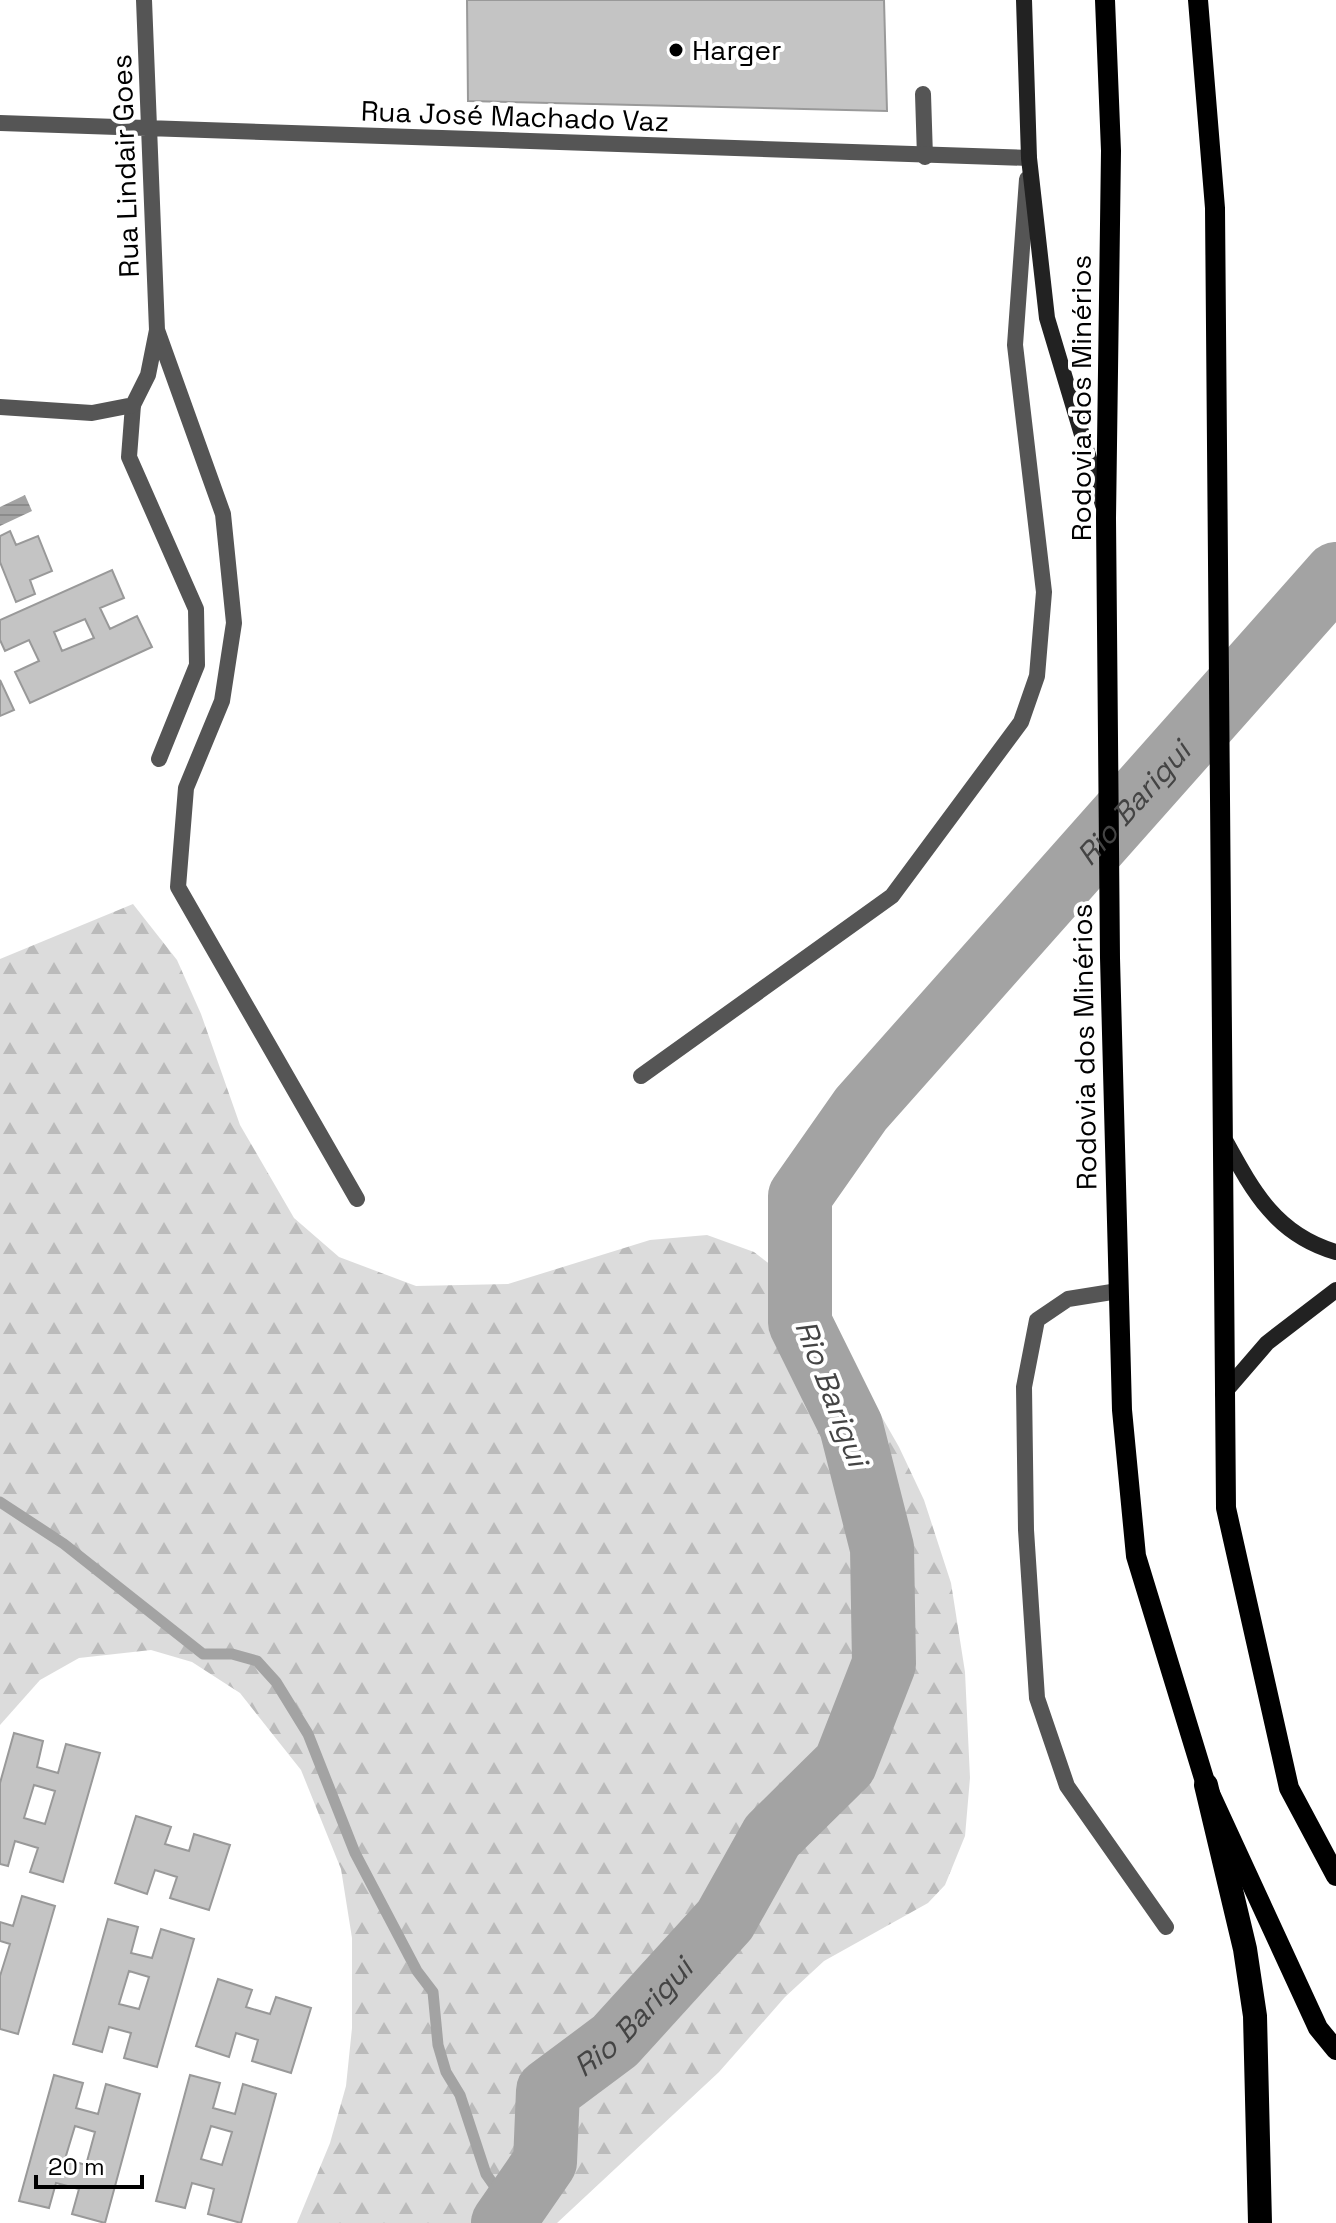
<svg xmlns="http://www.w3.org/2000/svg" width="1336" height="2223" font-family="'Space Grotesk',sans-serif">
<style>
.forest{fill:url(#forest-firs)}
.water{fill:url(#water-rules)}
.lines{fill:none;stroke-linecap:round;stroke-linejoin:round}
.stream{stroke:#a3a3a3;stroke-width:11}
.river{stroke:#a3a3a3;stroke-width:64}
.building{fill:#c4c4c4;stroke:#999;stroke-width:2;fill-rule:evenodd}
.lane{stroke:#555;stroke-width:16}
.street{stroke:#555;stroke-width:16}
.secondary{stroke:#222;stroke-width:16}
.primary{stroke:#000;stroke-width:20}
.highway{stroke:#000;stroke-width:24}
.poi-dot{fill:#000;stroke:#fff;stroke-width:3}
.labels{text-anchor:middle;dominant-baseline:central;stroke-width:8;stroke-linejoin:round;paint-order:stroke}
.poi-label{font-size:28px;fill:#000;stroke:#fff;text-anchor:start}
.street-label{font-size:28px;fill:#000;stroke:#fff}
.water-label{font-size:30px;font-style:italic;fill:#444;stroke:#fff}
</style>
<defs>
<pattern id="forest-firs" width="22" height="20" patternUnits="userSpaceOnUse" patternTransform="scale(2)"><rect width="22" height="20" fill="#dcdcdc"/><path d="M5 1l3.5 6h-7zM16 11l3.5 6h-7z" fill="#bbb"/></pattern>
<pattern id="water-rules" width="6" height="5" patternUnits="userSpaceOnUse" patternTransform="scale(2)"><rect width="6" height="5" fill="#a3a3a3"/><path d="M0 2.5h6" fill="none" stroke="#8b8b8b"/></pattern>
</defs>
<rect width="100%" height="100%" fill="#fff"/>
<path class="forest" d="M133,904L177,960L201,1014L240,1125L294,1218L339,1257L416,1286L508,1284L650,1240L707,1235L754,1252L784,1275L847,1356L899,1447L924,1500L951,1583L965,1672L970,1778L965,1836L945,1885L928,1903L824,1961L785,1997L719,2072L557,2223H297L330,2143L346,2086L352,2028V1938L341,1869L301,1770L240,1693L192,1662L151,1650L79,1658L40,1680L0,1725V959Z"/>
<path class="water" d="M25,495L32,511L0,526V507Z"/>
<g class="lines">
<path class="stream" d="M0,1502L64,1544L203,1654H232L257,1661L276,1682L308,1734L355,1853L417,1971L433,1992L438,2045L446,2072L460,2095L486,2174L510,2208"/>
<path class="river" id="s1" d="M503,2223L545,2162L548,2091L615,2041L725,1920L772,1836L845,1764L884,1664L882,1548L851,1426L800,1323V1196L861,1109L1336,574"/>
</g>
<path class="building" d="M467,0H884L887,111L468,101Z
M10,531L16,545L38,536L52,571L30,580L35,594L16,602L0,562V536Z
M112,570L124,598L100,608L110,629L137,616L152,647L30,703L15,672L39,661L29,640L5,651L0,640V620ZM85,619L94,638L62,651L54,632Z
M0,680L14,710L0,716Z
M14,1733L43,1741L37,1767L58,1773L66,1744L100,1753L63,1882L30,1872L38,1848L15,1841L8,1866L0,1864V1783ZM34,1785L55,1791L45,1824L24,1818Z
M136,1816L171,1827L165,1844L189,1851L194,1834L230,1845L209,1910L170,1898L177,1877L155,1870L147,1894L115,1883Z
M22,1896L55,1906L18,2034L0,2029V1976L10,1944L0,1941V1922L13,1926Z
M108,1919L138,1927L131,1953L152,1958L161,1929L194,1939L157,2067L124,2058L131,2033L109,2027L102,2052L73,2044ZM129,1971L149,1977L139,2009L119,2004Z
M218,1979L252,1990L246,2007L270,2014L276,1997L311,2008L291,2073L252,2061L258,2040L236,2033L229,2057L196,2046Z
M54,2075L83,2083L76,2108L98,2114L106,2084L140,2094L105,2223L72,2214L79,2189L56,2183L49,2208L19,2201ZM75,2126L95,2132L86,2165L65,2159Z
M190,2075L220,2083L213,2108L235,2114L243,2084L276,2094L241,2223L208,2214L214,2189L192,2183L185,2208L156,2201ZM211,2126L232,2132L222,2165L201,2159Z"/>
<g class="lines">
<path class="lane" d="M923,94L925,157
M133,405L129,457L196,609L197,665L159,759
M641,1076L892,896L1021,722L1037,676L1044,592L1015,345L1027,179
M1118,1291L1068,1299L1037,1320L1024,1387L1026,1530L1037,1698L1067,1786L1166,1927"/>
<path class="street" d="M0,123L1029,158
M157,330L223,514L234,623L222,701L186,788L178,887L357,1199
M0,407L92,413L133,405L148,375L157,330L144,0"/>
<path class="secondary" d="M1024,0L1029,158L1047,318L1103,505
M1226,1142C1254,1193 1277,1235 1336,1252
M1223,1394L1267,1343L1336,1290"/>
<path class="primary" d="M1105,0L1111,151L1106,518L1110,958L1122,1410L1136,1556L1206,1785L1318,2028L1336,2050
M1198,0L1215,208L1226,1508L1289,1788L1336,1876"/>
<path class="highway" d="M1206,1785L1245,1949L1255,2016L1260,2223"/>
</g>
<circle class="poi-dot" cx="676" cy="50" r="8"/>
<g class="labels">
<g class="poi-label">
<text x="692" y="50">Harger</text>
</g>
<g class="street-label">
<text transform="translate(515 116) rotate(2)">Rua José Machado Vaz</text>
<text transform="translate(125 166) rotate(-92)">Rua Lindair Goes</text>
<text transform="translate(1081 398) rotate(-90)">Rodovia dos Minérios</text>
<text transform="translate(1084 1047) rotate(-91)">Rodovia dos Minérios</text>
</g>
<g class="water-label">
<text stroke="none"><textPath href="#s1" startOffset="1698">Rio Barigui</textPath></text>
<text transform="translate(832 1393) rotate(69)">Rio Barigui</text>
<text stroke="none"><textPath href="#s1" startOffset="258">Rio Barigui</textPath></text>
</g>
</g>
<path d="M36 2175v12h106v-12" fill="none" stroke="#000000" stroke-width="4"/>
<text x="48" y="2175" font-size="24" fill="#000000" stroke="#ffffff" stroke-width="6" paint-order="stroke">20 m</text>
</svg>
